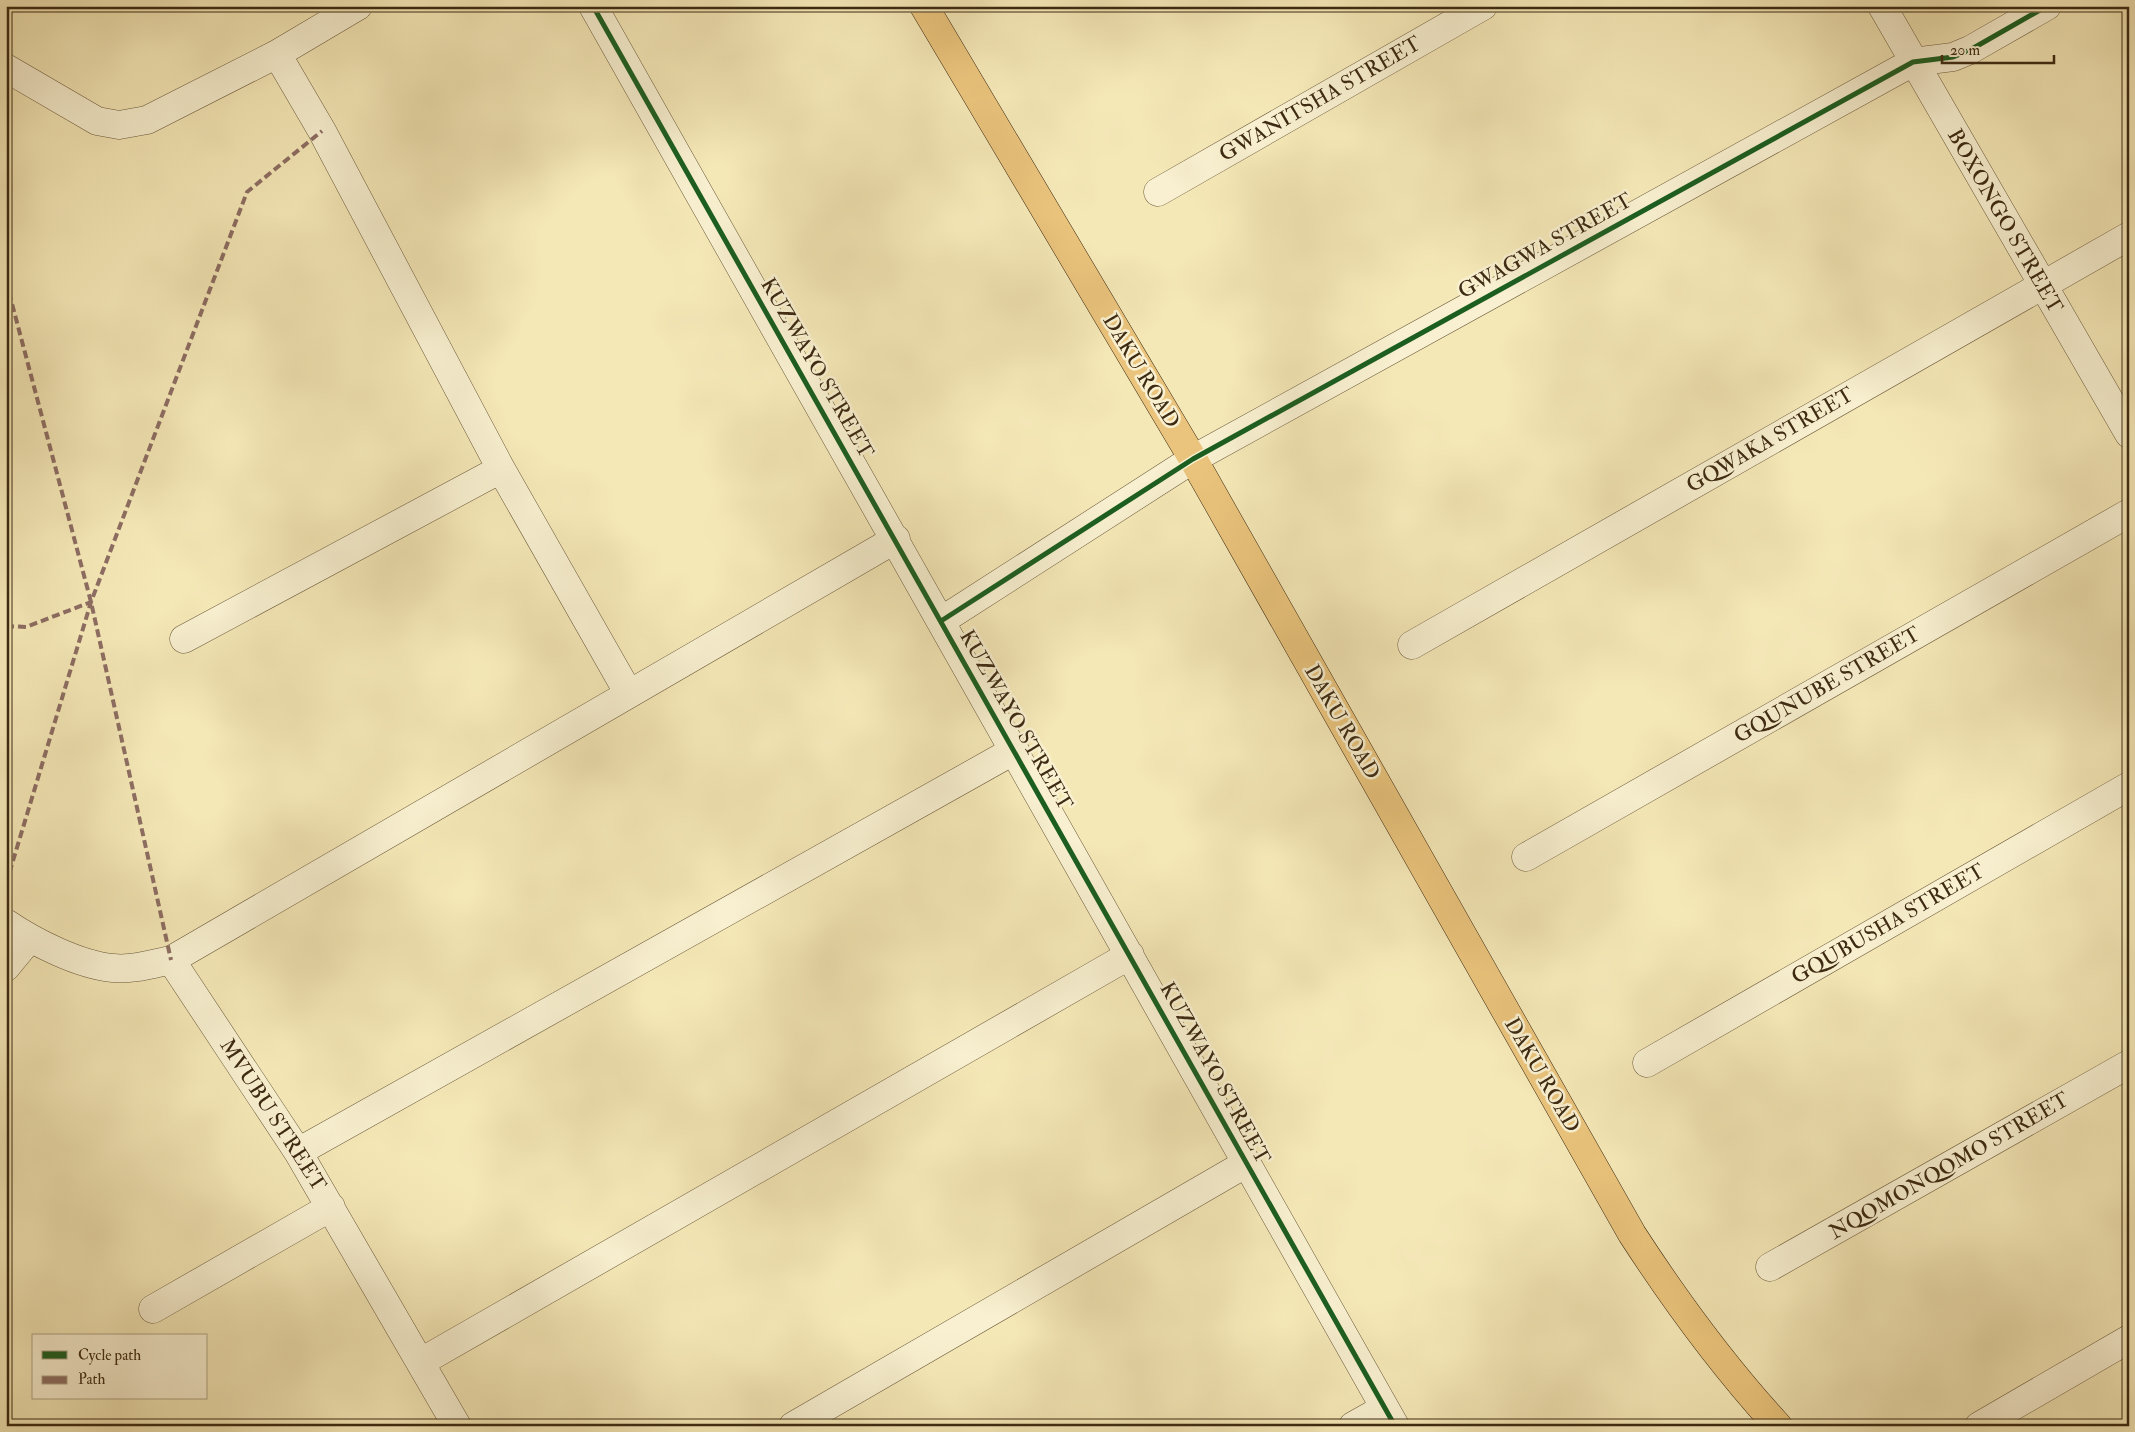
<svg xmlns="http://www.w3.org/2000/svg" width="2135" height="1432" font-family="'IM FELL Double Pica',serif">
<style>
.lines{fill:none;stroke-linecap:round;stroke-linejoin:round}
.minor-casing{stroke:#6b5a3b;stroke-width:29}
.major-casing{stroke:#3d2a12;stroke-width:29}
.minor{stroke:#f8f0d0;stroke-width:28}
.major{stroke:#eac47c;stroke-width:28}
.quiet{stroke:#8d6e63;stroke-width:4;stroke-dasharray:8 4;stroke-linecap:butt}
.cycleway-casing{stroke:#f8f0d0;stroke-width:8}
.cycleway{stroke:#1b5e20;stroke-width:5}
.labels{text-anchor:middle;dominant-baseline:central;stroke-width:5;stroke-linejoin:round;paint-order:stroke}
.street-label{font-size:21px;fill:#3d2a12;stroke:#f8f0d0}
</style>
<rect width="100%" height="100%" fill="#f5e8b7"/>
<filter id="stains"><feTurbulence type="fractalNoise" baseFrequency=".004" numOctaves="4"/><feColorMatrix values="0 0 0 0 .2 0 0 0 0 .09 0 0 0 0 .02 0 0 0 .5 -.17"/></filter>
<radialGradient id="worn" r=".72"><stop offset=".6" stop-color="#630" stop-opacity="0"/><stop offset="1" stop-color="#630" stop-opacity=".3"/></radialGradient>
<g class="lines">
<defs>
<path id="minor" d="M358,6L277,54L322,131L501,469L629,694
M593,6L1395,1426
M1882,6L2129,434
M6,68L97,121L119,125L147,120L277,54
M1158,192L1483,6
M941,621L1193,459L1913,62L1953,57L1970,50L2047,6
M184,639L501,469
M1412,645L2129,236
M1526,857L2129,513
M6,923C34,942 79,965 113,968C133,970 152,964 171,960L298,1152L457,1426
M171,960L896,539
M6,967L29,939
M1647,1063L2129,786
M298,1152L1015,750
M1770,1267L2129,1064
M153,1309L331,1207
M421,1362L1130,955
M793,1426L1247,1163
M1353,1426L1385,1408
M1979,1426L2129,1339"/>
<path id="major" d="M924,6L1193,459L1632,1234C1676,1302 1723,1366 1778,1426"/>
</defs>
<use href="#minor" class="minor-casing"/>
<use href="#major" class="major-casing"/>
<use href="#minor" class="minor"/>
<use href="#major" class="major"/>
<path class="quiet" d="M6,281L91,602L171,960
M6,626L26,627L91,602
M6,884L91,602L247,192L322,131"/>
<defs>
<path id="cycleway" d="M593,6L1395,1426
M941,621L1193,459L1913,62L1953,57L1970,50L2047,6"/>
</defs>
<use href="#cycleway" class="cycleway-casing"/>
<use href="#cycleway" class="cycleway"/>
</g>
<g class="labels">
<g class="street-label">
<text transform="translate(1320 99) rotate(-30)">GWANITSHA STREET</text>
<text transform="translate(2005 221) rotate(60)">BOXONGO STREET</text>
<text transform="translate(1545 246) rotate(-29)">GWAGWA STREET</text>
<text transform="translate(817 368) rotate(60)">KUZWAYO STREET</text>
<text transform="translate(1141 371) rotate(59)">DAKU ROAD</text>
<text transform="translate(1770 440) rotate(-30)">GQWAKA STREET</text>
<text transform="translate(1827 685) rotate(-30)">GQUNUBE STREET</text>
<text transform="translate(1016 720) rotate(60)">KUZWAYO STREET</text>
<text transform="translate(1342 722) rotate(60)">DAKU ROAD</text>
<text transform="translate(1888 924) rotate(-30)">GQUBUSHA STREET</text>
<text transform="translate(1215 1073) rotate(61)">KUZWAYO STREET</text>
<text transform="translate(1542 1075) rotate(60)">DAKU ROAD</text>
<text transform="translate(273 1115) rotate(57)">MVUBU STREET</text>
<text transform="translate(1949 1166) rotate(-30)">NQOMONQOMO STREET</text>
</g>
</g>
<rect width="2135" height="1432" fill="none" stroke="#f5e8b7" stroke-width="25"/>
<rect x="8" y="8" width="2120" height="1417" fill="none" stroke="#3d2a12" stroke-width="2.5"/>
<rect x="12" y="12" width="2110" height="1407" fill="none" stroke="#3d2a12"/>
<rect x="32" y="1334" width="175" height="65" fill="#f8f0d0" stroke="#ada184"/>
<rect x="42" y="1351" width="25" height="8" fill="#1b5e20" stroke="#ada184"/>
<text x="78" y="1360" font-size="15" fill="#3d2a12">Cycle path</text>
<rect x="42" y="1376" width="25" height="8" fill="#8d6e63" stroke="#ada184"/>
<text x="78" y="1384" font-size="15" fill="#3d2a12">Path</text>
<path d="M1942 55v8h112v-8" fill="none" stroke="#3d2a12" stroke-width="2.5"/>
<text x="1950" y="55" font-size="15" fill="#3d2a12" stroke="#f8f0d0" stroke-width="4" paint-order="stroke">20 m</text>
<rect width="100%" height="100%" filter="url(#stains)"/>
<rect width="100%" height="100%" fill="url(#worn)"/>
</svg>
